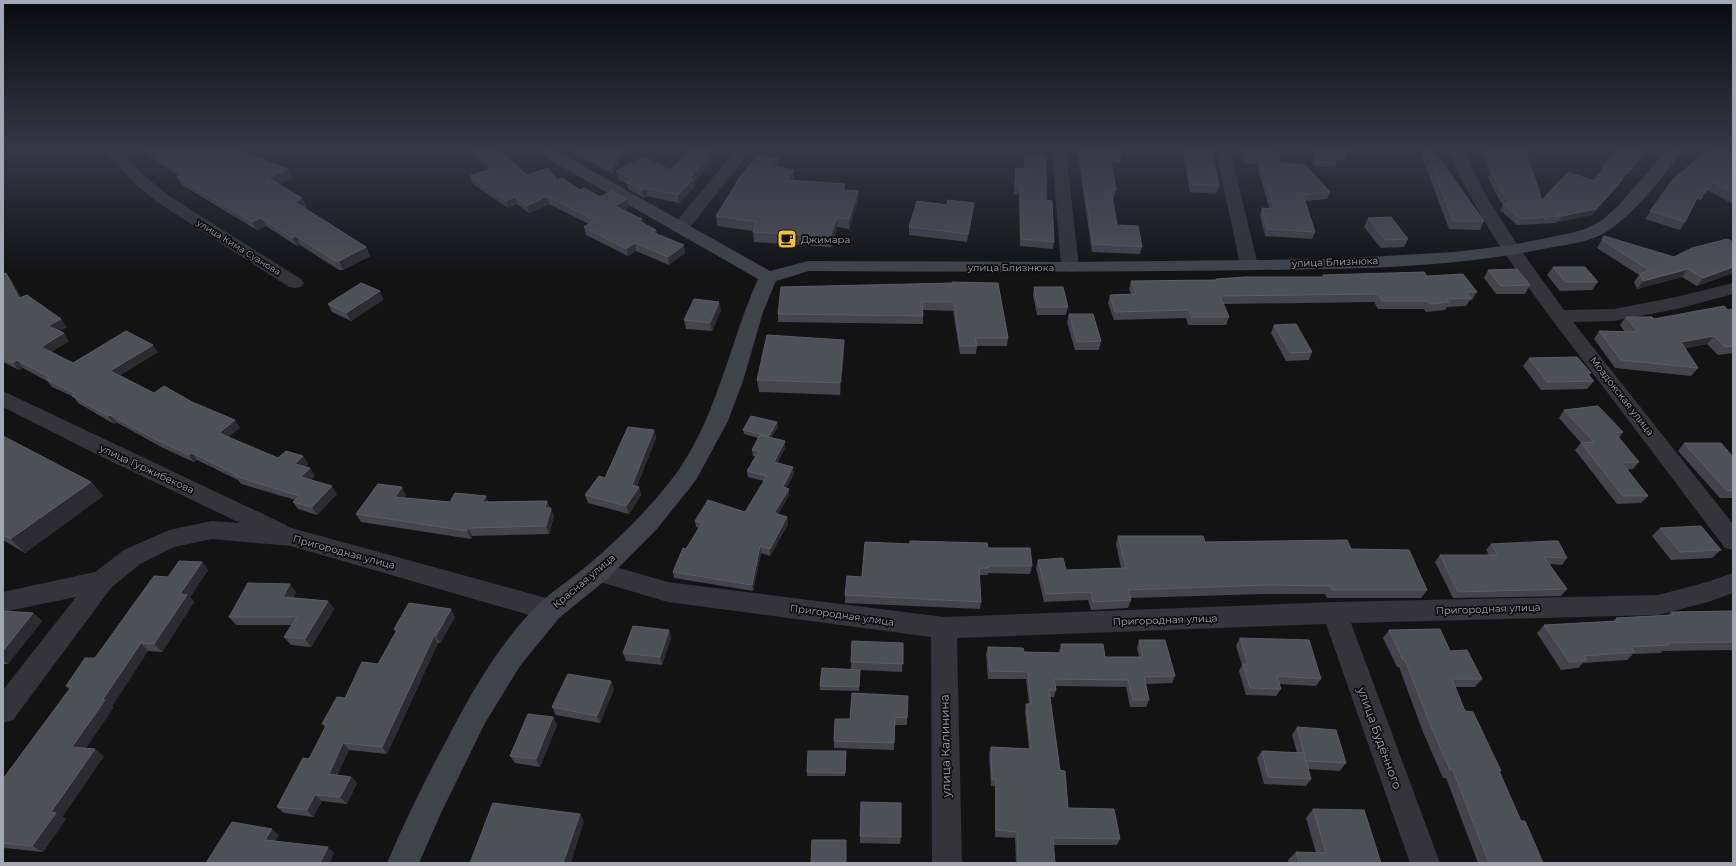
<svg xmlns="http://www.w3.org/2000/svg" width="1736" height="866" font-family="Montserrat,sans-serif">
<style>
.lines{fill:none;stroke-linecap:round;stroke-linejoin:round}
.street{fill:#343439;fill-rule:evenodd}
.secondary{fill:#42434a;fill-rule:evenodd}
.wall{fill:#44444a}
.shaded-wall{fill:#2c2c30}
.building{fill:#4f4f56;stroke:#5c5d64}
.labels{text-anchor:middle;dominant-baseline:central;stroke-width:3.5;stroke-linejoin:round;paint-order:stroke}
.far-street-label{font-size:9px;fill:#a4a8b5;stroke:#0e0e0f}
.poi-label{font-size:10px;fill:#a4a8b5;stroke:#0e0e0f;text-anchor:start}
.street-label{font-size:10px;fill:#a4a8b5;stroke:#0e0e0f}
.near-street-label{font-size:12px;fill:#a4a8b5;stroke:#0e0e0f}
</style>
<rect width="100%" height="100%" fill="#131314"/>
<g class="lines">
<path class="street" d="M104,150H119L145,176L169,196L301,279L304,283L301,287L295,288L289,287L157,202L133,182Z
M736,150H751L687,231L681,232L675,231L673,227L675,223Z
M1052,150H1066L1079,267L1076,271L1070,272L1064,271L1061,267Z
M1216,150H1230L1258,265L1255,269L1249,270L1243,269L1240,265Z
M1449,150H1463L1488,199L1520,249L1564,310L1614,309L1676,297L1733,283V294L1677,309L1614,321L1573,322L1733,524V550L1725,548C1677,485 1630,422 1582,359C1533,294 1479,226 1449,150Z
M3,391L286,525L288,527L550,599L559,603L562,610L559,617L550,621L291,546L212,539L174,547L140,564L111,588L13,720L3,723V690L76,597L3,612V592L95,572L124,550L169,530L212,521L240,523L90,451L3,407Z
M598,562L668,582L944,617L1335,602L1658,595L1707,582L1733,573V593L1708,602L1658,615L1351,623L1440,863H1410L1326,624L957,638L962,863H932L931,637L668,602L590,579L586,572L590,565Z"/>
<path class="secondary" d="M536,150H555L770,271L808,261L1070,262L1333,259L1454,252L1512,245L1571,233L1585,229L1601,221L1618,206L1667,150H1683C1665,175 1624,227 1596,237C1578,244 1557,246 1538,250C1447,268 1352,269 1259,270C1109,272 959,272 809,271L776,281L763,312L743,381L728,421L696,480L657,529L607,579L559,618L520,666L485,723L441,813L419,863H387C404,823 423,784 444,745C470,695 499,642 541,602C555,589 573,578 588,565C618,540 658,500 680,468C719,410 730,341 758,279L538,153Z"/>
</g>
<path class="wall" d="M142,150H245L241,152L292,177L278,184L307,207L304,208L366,247L370,256L343,270H339L300,245L297,246L266,226L257,230L182,185L177,177L179,176L144,152Z
M467,150H499L527,175L557,180L580,190L629,207L623,210L642,219L643,223L656,230L657,234L685,253L669,265L636,251L628,256L586,235L584,227L589,224L549,204L529,213L517,204L508,208L473,184L470,176L488,170L487,168L490,167Z
M569,150H623L624,153L613,174Z
M1077,150H1120L1121,155L1120,163L1111,162L1116,190L1114,198H1113L1117,225L1142,247L1140,254L1092,252Z
M1182,150H1212L1219,186L1216,194L1190,192Z
M1239,150H1277L1281,163L1330,192L1327,199L1305,201L1315,232L1312,239L1265,236L1260,215L1262,208H1269L1257,164L1242,163Z
M1311,150H1377L1376,151L1345,152L1347,155L1346,159L1335,160L1336,164L1335,168L1315,166Z
M1425,150H1433L1484,221L1480,230L1449,229L1422,157Z
M1481,150H1523L1542,200L1594,181L1615,150H1646L1627,175L1624,174L1618,186L1592,215L1558,222L1557,221L1556,223L1517,225L1500,210L1503,205L1497,196L1488,177L1490,173Z
M1733,154V204L1707,190L1701,200L1697,199L1685,222L1680,230L1645,219L1674,178Z
M1025,155L1046,200L1054,242L1053,249L1020,246L1019,195L1014,194L1015,175L1016,168L1024,169Z
M779,168L794,170V180L845,184V190L858,201L849,229L837,227L831,247L754,242L753,232V231L717,226L716,216Z
M616,171L694,183V187L679,203L647,196L644,198L628,189L627,184L618,179Z
M974,203L973,211L967,242L909,235V227L947,205Z
M1368,218L1408,239L1404,247L1381,248L1364,227Z
M1604,236L1674,257L1733,242V273L1697,286L1682,277L1637,289L1634,282L1639,275L1597,248Z
M1553,267L1598,282L1592,290L1560,291L1547,275Z
M1488,270L1530,285L1525,294H1496L1484,278Z
M3,274L12,281L21,298L67,327L59,331L69,341L51,352L73,363L158,352L120,375L154,393L240,428L228,437L278,458L303,456L308,464L305,467L315,476L310,480L337,494L317,515L298,509L293,502L295,500L241,484L238,480L197,460L194,462L163,448L116,422L114,424L78,403L74,397L52,387L47,381L23,368L19,370L3,362Z
M1323,275L1427,276L1477,292L1472,300H1470L1466,306L1447,307L1445,310L1426,312L1424,309H1378L1374,302L1224,304L1229,317L1226,325H1188L1186,318L1114,320L1108,303L1110,295L1131,294L1129,289L1131,281L1215,280L1216,279L1322,277Z
M998,283L1008,338L1007,346H977L976,354H960L953,311L923,310V324L778,322V314Z
M1034,287L1068,307L1066,315H1037L1033,295Z
M380,291L383,300L351,321L332,312L328,304Z
M1733,309V353L1718,355L1707,344L1685,348L1698,368L1691,376L1615,368L1594,339L1599,331L1625,332L1620,325L1626,317L1654,319Z
M721,310L712,331L686,329L684,320Z
M1069,314L1101,341L1099,350H1075L1067,322Z
M1274,325L1312,352L1309,360L1286,361L1271,333Z
M844,352L840,395L759,392L757,380Z
M1529,358L1591,373L1589,375L1594,381L1587,389L1541,390L1523,366Z
M1564,410L1623,432L1619,438L1639,462L1633,469L1627,470L1648,496L1641,503L1617,504L1575,450L1581,443L1559,418Z
M777,422L778,427L771,438L785,441V448L777,463L794,474L786,488L789,489V495L778,514L787,517L788,524L770,556L761,553L753,591L674,578L673,572L686,549L699,528L696,527L695,521L745,512L764,481L748,477L747,471L756,457L753,456L752,450L758,438L744,434L743,430Z
M654,430L656,438L637,486L639,487L641,495L629,514L588,503L585,495L605,478Z
M3,436L91,482L103,496L25,553L3,540Z
M1684,443L1733,457V498H1720L1678,451Z
M406,495L404,498L450,502L486,496L488,502L547,501L554,516L549,534L472,536L471,539L361,522L356,514Z
M1660,528L1721,550L1712,558L1671,560L1652,536Z
M1118,536L1205,542L1351,549L1427,590L1421,598H1327L1325,594H1264L1130,598L1131,600L1128,608L1091,610L1088,600L1044,602L1036,568L1038,560L1066,570L1121,568L1116,544Z
M1491,544L1567,558L1562,565L1549,564L1567,589L1561,596L1453,598L1435,562L1440,555H1489L1486,550Z
M988,548L1032,566L1030,574L988,573V575H979L981,602L980,609L845,603V595Z
M202,562L208,570L190,597L194,602L162,652L148,651L112,706L113,708L86,748L104,756L62,817L66,819L43,852L4,848L3,849V783L5,781L3,779L69,689L66,686L95,658L168,577Z
M296,592L293,598L328,601L334,609L311,647L291,645L284,637L292,625H236L229,617Z
M3,611L33,613L42,621L8,664H3Z
M1733,611V652L1731,650L1662,651L1660,653L1633,654L1627,660L1583,663L1578,668L1561,670L1537,633L1544,625L1613,621L1616,618L1668,615L1671,612Z
M455,617L440,643H438L387,754L349,750L337,775L351,777L357,783L347,804L322,801L313,817L284,813L277,807L309,759L325,727L322,724L345,698L378,664L396,632L394,629Z
M669,630L671,638L662,665L626,661L623,653Z
M1389,630L1450,651L1482,679L1475,687H1455L1465,711L1501,771L1499,772L1521,821L1543,863H1478L1446,778H1443L1423,732L1399,667H1397L1383,638Z
M1240,638L1321,679L1316,686L1279,684L1281,689L1276,696L1246,695L1239,671L1242,665L1236,646Z
M1139,640L1175,676L1172,683L1146,684L1149,700L1146,707H1130L1126,687L1055,686L1056,690L1054,697H1050L1060,770L1068,808L1120,839L1117,845H1053L1055,863H1016L1015,838L995,837V786H991L989,754L991,747L1029,749L1025,711L1026,704H1029L1026,679H988L986,654L988,647L1024,652L1059,653V651L1061,644L1105,657H1139L1137,648Z
M903,643L902,672L860,670L859,691L820,690V686L851,669V662Z
M614,689L600,723L556,715L552,707Z
M852,693L907,718V725H895L894,750L834,748V741L850,719Z
M553,717L557,725L540,767L515,763L510,756Z
M1297,727L1346,763L1340,771L1308,769L1311,779L1306,786L1264,784L1257,758L1262,751L1297,753L1292,735Z
M846,751L845,776H807V772Z
M1313,809L1381,863H1289L1288,860L1296,852L1316,853L1306,818Z
M860,836L901,837L900,844L860,843Z"/>
<path class="shaded-wall" d="M230,150H245L232,155Z
M621,150H623L624,153L613,174L612,168Z
M714,150H721L694,183V187L679,203L678,195L690,178Z
M778,158L779,168L772,166Z
M288,169L292,177L273,186L268,178Z
M794,170V180L787,190V180Z
M1622,180L1618,186L1592,215L1558,222L1562,216Z
M646,188L647,196L644,198L642,190Z
M858,191V201L849,229V219Z
M547,196L549,204L529,213L527,206Z
M515,197L517,204L508,208L506,201Z
M302,198L307,207L299,211L295,202Z
M627,199L629,207L617,214L615,206Z
M974,203L973,211L967,242L968,234Z
M261,218L266,226L257,230L252,222Z
M837,218V227L831,247L830,237Z
M642,219L644,227L639,221Z
M656,230L658,237L652,232Z
M296,236L300,245L297,246L292,238Z
M635,243L636,251L628,256L626,249Z
M684,245L685,253L669,265L668,257Z
M366,247L370,256L343,270L339,261Z
M1733,267V273L1697,286L1703,278Z
M1688,269L1682,277L1637,289L1643,281Z
M6,273L12,281L25,306L19,298Z
M380,291L383,300L351,321L346,313Z
M719,302L721,310L712,331L710,323Z
M61,319L67,327L54,333L48,326Z
M64,333L69,341L47,354L41,347Z
M1714,336L1707,344L1674,350L1681,342Z
M844,340V352L840,395V383Z
M153,345L158,352L116,378L110,371Z
M17,360L23,368L19,370L13,363Z
M110,415L116,422L114,424L108,416Z
M235,420L240,428L224,440L219,433Z
M777,422L778,427L769,441V436Z
M654,430L656,438L634,493L632,485Z
M785,441V448L774,468V462Z
M192,453L197,460L194,462L189,455Z
M303,456L308,464L300,471L295,464Z
M793,467L794,474L783,493V487Z
M310,468L315,476L306,485L301,477Z
M91,482L103,496L25,553L10,539Z
M332,486L337,494L317,515L312,507Z
M402,487L406,495L399,505L395,497Z
M639,487L641,495L629,514L626,506Z
M789,489V495L775,520L774,513Z
M486,496L489,504L482,502Z
M547,501L550,509L545,508Z
M551,508L554,516L549,534L546,526Z
M787,517L788,524L770,556V549Z
M468,528L472,536L471,539L467,531Z
M760,546L761,553L753,591L752,585Z
M202,562L208,570L190,597L194,602L162,652L154,644L180,594Z
M290,584L296,592L289,605L283,597Z
M328,601L334,609L311,647L305,639Z
M451,609L455,617L440,643L436,636Z
M33,613L42,621L8,664L3,660V651Z
M669,630L671,638L662,665L660,657Z
M434,636L438,643L387,754L382,747Z
M141,643L148,651L112,706L113,708L82,754L72,747Z
M611,681L614,689L600,723L597,716Z
M553,717L557,725L540,767L536,759Z
M343,743L349,750L335,781L329,774Z
M95,749L104,756L62,817L66,819L43,852L32,846L51,812Z
M351,777L357,783L347,804L340,797Z
M315,795L322,801L313,817L307,810Z
M580,814L584,822L571,863H563Z
M272,829L279,835L273,846L265,840Z
M328,847L334,853L330,863H320Z"/>
<path class="building" d="M147,150H236L288,169L268,178L302,198L295,202L366,247L339,261H335L296,236L292,238L261,218L252,222L177,177L184,174Z
M474,150H499L527,175L548,168L557,180L562,178L580,190L584,188L600,197L612,191L627,199L615,206L642,219L639,221L656,230L652,232L684,245L668,257L635,243L626,249L584,227L594,220L547,196L527,206L515,197L506,201L470,176L489,170L487,168L494,165Z
M579,150H621L612,168Z
M690,150H714L690,178L693,179L678,195L646,188L642,190L626,182L631,179L616,171L644,157L670,170Z
M1079,150H1120L1121,155H1110L1116,190H1111L1117,225L1138,226L1142,247L1093,244Z
M1186,150H1212L1219,186L1192,184Z
M1242,150H1277L1281,163L1305,165L1330,192L1303,195L1315,232L1267,229L1262,208L1274,209L1259,158L1244,157Z
M1314,150H1343L1347,155L1334,156L1336,164L1316,162Z
M1426,150H1433L1484,221H1453Z
M1486,150H1523V151H1526L1542,200L1568,172L1594,181L1615,150H1645L1631,169L1628,168L1622,180L1596,209L1562,216L1557,213L1560,216L1520,219L1503,204L1510,203L1500,190L1491,171H1494Z
M1709,150H1724L1733,154V193L1713,182L1706,192L1701,190L1685,222L1650,211L1674,178Z
M758,155L778,158L772,166L794,170L787,180L845,184L843,190L858,191L849,219L837,218L830,237L753,232L756,222L716,216L740,177Z
M1025,155L1046,157V200L1052,201L1054,242L1021,239L1020,188H1015L1016,168L1025,169Z
M948,200L974,203L968,234L909,227L917,201L947,205Z
M1391,217L1408,239L1385,240L1368,218Z
M1604,236L1674,257L1692,248L1727,239L1733,242V267L1703,278L1688,269L1643,281L1640,274L1649,270L1602,240Z
M1553,267H1585L1598,282H1565Z
M1517,269L1530,285L1501,286L1488,270Z
M1424,272L1427,276L1463,274L1477,292H1466L1471,298L1446,299L1449,302L1430,304L1428,301H1382L1378,294L1220,296L1229,317H1191L1189,310L1115,312L1110,295L1136,294L1131,281L1217,280L1216,279L1246,277H1324L1323,275Z
M6,273L19,298L27,295L61,319L48,326L64,333L41,347L73,363L126,331L153,345L110,371L154,393L164,386L192,402L235,420L219,433L278,458L286,451L303,456L295,464L310,468L301,477L332,486L312,507L293,502L299,496L235,476L237,475L192,453L189,455L157,440L110,415L108,416L72,396L75,394L46,379L49,377L17,360L13,363L3,358V274Z
M952,282L998,283L1008,338H975L977,346H960L954,302H922L923,316L778,314L781,287L953,283Z
M361,283L380,291L346,313L328,304Z
M1034,287H1063L1068,307H1038Z
M694,299L719,302L710,323L684,320Z
M1724,306L1728,310L1733,309V346L1725,347L1714,336L1681,342L1698,368L1621,360L1599,331L1638,332L1626,317H1652L1654,319Z
M1069,314H1093L1101,341L1077,342Z
M1296,324L1312,352L1290,353L1274,325Z
M767,335L844,340L840,383L757,380Z
M1577,357L1591,373H1587L1594,381L1547,382L1529,358Z
M1598,406L1623,432L1615,433L1639,462L1622,463L1648,496H1623L1581,443L1594,442L1564,410Z
M751,416L777,422L769,436L743,430Z
M628,427L654,430L632,485L639,487L626,506L585,495L599,476L605,478Z
M760,435L785,441L774,462L793,467L783,487L789,489L774,513L787,517L770,549L760,546L752,585L673,572L683,548L686,549L702,523L695,521L708,500L745,512L767,476L747,471L759,451L752,450Z
M3,436L91,482L10,539L3,535Z
M1684,443H1721L1733,457V490L1727,491Z
M378,484L402,487L395,497L450,502L455,493L486,496L482,502L547,501L545,508H551L546,526L468,528L467,531L356,514Z
M1701,526L1721,550L1680,552L1660,528Z
M1118,536H1203L1205,542L1347,540L1351,549L1409,550L1427,590H1332L1330,586L1268,585L1128,590L1131,600L1093,602L1091,592L1046,594L1038,560L1063,558L1066,570L1126,568Z
M910,541L987,543L988,548H1030L1032,566H989V568H979L981,602L845,595L847,576L862,577L865,542L910,544Z
M1552,541H1558L1567,558L1544,557L1567,589L1458,592L1440,555H1498L1491,544Z
M179,561L202,562L180,594L187,595L154,644L141,643L102,700H105L72,747L95,749L51,812L56,813L32,846L3,843V783L6,779H3L72,686H66L85,658H95L154,576L168,577Z
M248,583L290,584L283,597L328,601L305,639L284,637L297,617H229Z
M409,603L451,609L436,636H434L382,747L343,743L329,774L351,777L340,797L315,795L307,810L277,807L303,758L309,759L327,724H322L337,697L345,698L362,662L378,664L397,630L394,629Z
M3,611L33,613L3,651Z
M1733,611V642L1667,643L1669,645L1631,647L1635,652L1584,656L1587,660L1569,662L1544,625L1619,621L1616,618L1674,615L1671,612Z
M633,626L669,630L660,657L623,653Z
M1440,629L1450,651L1467,650L1482,679H1452L1465,711L1473,712L1501,771H1499L1521,821H1525L1543,863H1489L1453,770H1450L1430,724L1405,660H1403L1389,630Z
M1240,638L1309,640L1321,679L1277,676L1281,689L1250,688L1243,664H1248Z
M1139,640H1165L1175,676L1144,677L1149,700H1133L1128,680L1054,679L1056,690H1049L1060,770L1065,771L1068,808L1114,809L1120,839L1053,838L1055,863H1018L1017,832L996,830V780L992,779L991,747L1031,749L1026,704H1031L1028,672L990,671L988,647L1023,648L1024,652L1062,653L1061,644H1103L1105,657H1143Z
M852,641L903,643V664L851,662Z
M822,668L860,670L859,687L820,686Z
M568,674L611,681L597,716L552,707Z
M852,693L908,696L907,718L895,717L894,743L834,741L835,719H850Z
M528,714L553,717L536,759L510,756Z
M1297,727L1336,730L1346,763L1306,761Z
M808,751H846L845,773L807,772Z
M1262,751L1304,753L1311,779L1268,777Z
M861,802L901,803V837L860,836Z
M493,803L580,814L563,863H470Z
M1313,809L1364,810L1381,863H1299L1296,852L1326,853Z
M232,822L272,829L265,840L328,847L320,863H206Z
M812,840H846V863H811Z"/>
<linearGradient id="sky" x2="0" y2="1"><stop stop-color="#0a0a0b"/><stop offset="0.55" stop-color="#333945"/><stop offset="1" stop-color="#333945" stop-opacity="0"/></linearGradient>
<rect width="1736" height="271" fill="url(#sky)"/>
<defs>
<symbol id="cafe-square" viewBox="-11 -11 22 22"><rect x="-9" y="-9" width="18" height="18" rx="4" fill="#f4bf2c" stroke="#0e0e0f"/><path d="M-5.5-4.5H6V0H3Q3 3.5 0 3.5H-2.5Q-5.5 3.5-5.5 0ZM3-3.2v2h1.7v-2ZM-6 4.5H4V6H-6Z" fill="#111"/></symbol>
</defs>
<g fill-rule="evenodd">
<use href="#cafe-square" x="776" y="228" width="22" height="22"/>
</g>
<g class="labels">
<g class="far-street-label">
<text transform="translate(239 247) rotate(32)">улица Кима Суанова</text>
</g>
<g class="poi-label">
<text x="801" y="239">Джимара</text>
</g>
<g class="street-label">
<text transform="translate(1335 262) rotate(-2)">улица Близнюка</text>
<text x="1011" y="267">улица Близнюка</text>
<text transform="translate(1622 396) rotate(52)">Моздокская улица</text>
<text transform="translate(147 469) rotate(25)">улица Гуржибекова</text>
<text transform="translate(344 552) rotate(15)">Пригородная улица</text>
<text transform="translate(584 581) rotate(-40)">Красная улица</text>
<text transform="translate(1488 609) rotate(-2)">Пригородная улица</text>
<text transform="translate(842 615) rotate(8)">Пригородная улица</text>
<text transform="translate(1165 620) rotate(-2)">Пригородная улица</text>
</g>
<g class="near-street-label">
<text transform="translate(1380 738) rotate(70)">улица Будённого</text>
<text transform="translate(945 746) rotate(-91)">улица Калинина</text>
</g>
</g>
<rect width="1736" height="866" fill="none" stroke="#a4a8b5" stroke-width="8"/>
</svg>
